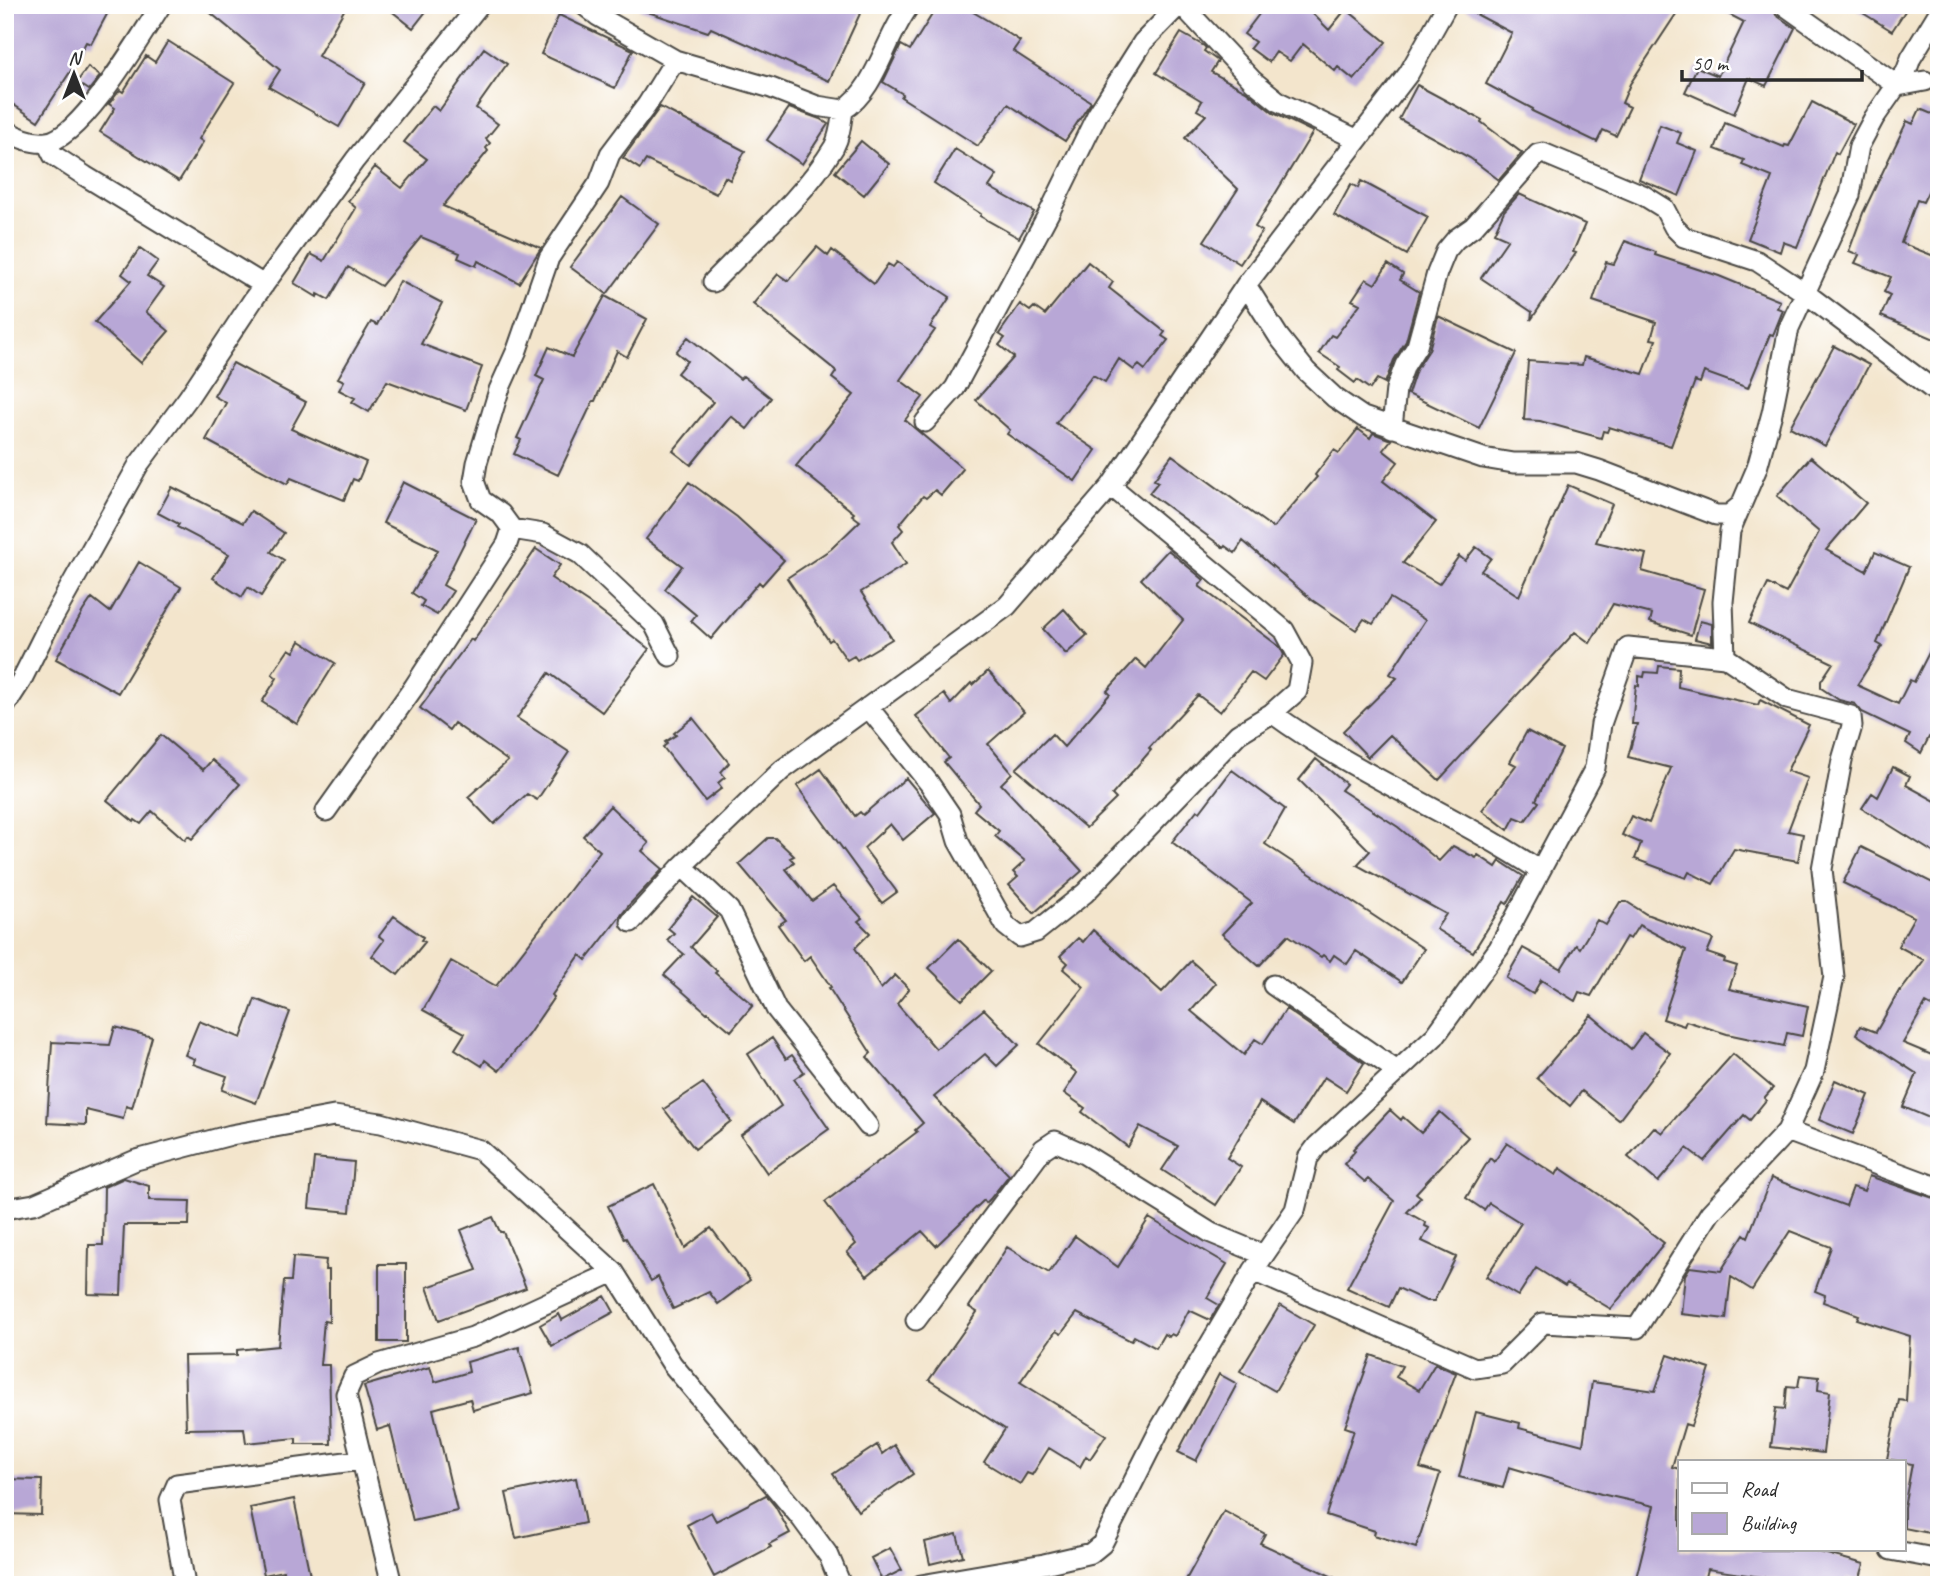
<svg xmlns="http://www.w3.org/2000/svg" width="1944" height="1590" font-family="Caveat,sans-serif">
<style>
.building{fill:#b8a7d6}
.lines{fill:none;stroke-linecap:round;stroke-linejoin:round}
.minor-casing{stroke:#494743;stroke-width:23}
.minor{stroke:#fff;stroke-width:19}
</style>
<rect width="100%" height="100%" fill="#fff"/>
<filter id="ink" filterUnits="userSpaceOnUse"><feTurbulence type="fractalNoise" baseFrequency=".0143" numOctaves="2"/><feDisplacementMap in="SourceGraphic" scale="14" xChannelSelector="R" yChannelSelector="G"/><feConvolveMatrix kernelMatrix="1 2 1 2 8 2 1 2 1" color-interpolation-filters="sRGB"/></filter>
<filter id="wash" filterUnits="userSpaceOnUse"><feTurbulence type="fractalNoise" baseFrequency=".00686" numOctaves="4" result="noise"/><feDisplacementMap in="SourceGraphic" scale="28" xChannelSelector="R" yChannelSelector="G"/><feGaussianBlur stdDeviation="1.57" result="paint"/><feColorMatrix in="noise" values="0 0 0 0 0 0 0 0 0 0 0 0 0 0 0 0 0 1.4 0 .05"/><feComposite in="paint" operator="in"/></filter>
<g filter="url(#wash)">
<rect width="100%" height="100%" fill="#f3e5cc"/>
<g id="blocks">
<path class="building" d="M5,5H112L91,44L86,42L72,69L38,121L5,99Z
M201,5H347L318,56L365,83L339,127L269,87L280,70Z
M384,5H431L413,28Z
M640,5H864L829,81L711,28L708,32L639,9Z
M938,5H961L997,26L1020,41L1013,51L1091,102L1065,141L1008,104L978,146L901,97L903,94L883,82L901,45L910,50Z
M1266,5H1304L1329,30L1346,9L1386,42L1354,80L1338,67L1335,71L1303,44L1290,61L1276,52L1269,62L1250,48L1255,42L1244,34Z
M1459,5H1682L1630,84L1622,103L1630,107L1616,136L1603,130L1597,142L1532,111L1533,109L1486,84L1512,33Z
M1711,5H1772L1776,15L1795,28L1766,86L1749,78L1734,114L1685,92L1697,67L1718,76L1744,22Z
M1850,5H1909L1892,31Z
M559,15L633,50L615,88L541,54Z
M1181,33L1204,46L1206,48L1204,51L1218,61L1211,72L1246,91L1273,113L1313,132L1255,227L1262,231L1240,264L1204,241L1238,189L1185,138L1206,115L1197,110L1202,101L1156,73Z
M168,41L234,83L199,139L203,142L179,181L100,132L115,108L109,104L120,90L123,92L146,56L155,62Z
M484,48L507,64L476,108L498,124L486,139L490,143L486,148L488,151L443,206L541,248L519,283L478,261L476,266L458,258L460,253L421,237L381,286L348,267L329,300L318,294L317,297L294,283L311,254L324,261L356,208L348,201L375,167L402,188L427,159L404,142L433,106L439,111Z
M88,67L100,76L89,90L77,82Z
M1417,85L1482,120L1481,122L1522,153L1499,180L1470,158L1399,119Z
M1812,102L1854,124L1838,154L1835,152L1797,247L1783,242L1780,252L1748,239L1772,177L1742,165L1744,160L1715,149L1725,123L1784,147L1785,145L1789,146Z
M660,107L745,151L730,180L725,177L716,194L646,160L640,169L623,158Z
M789,108L820,119L828,124L802,164L767,140Z
M1920,109L1939,117V169L1923,202L1917,200L1901,243L1939,258V341L1881,316L1890,295L1884,292L1891,277L1855,263L1859,255L1849,251L1863,213L1907,121L1913,124Z
M1660,125L1681,133L1677,143L1697,151L1679,196L1639,179Z
M861,141L889,164L864,195L835,172Z
M955,149L997,175L989,187L1034,212L1019,238L980,216L981,214L934,183Z
M1361,181L1428,217L1407,255L1334,215L1351,184L1358,188Z
M1519,194L1585,224L1573,252L1576,253L1531,320L1532,312L1481,278L1508,239L1494,233L1504,211Z
M622,197L659,224L607,294L570,267Z
M1625,241L1656,252L1655,255L1719,276L1780,301L1777,308L1783,310L1773,335L1770,334L1748,388L1704,372L1700,383L1695,381L1671,446L1609,427L1607,432L1603,431L1601,438L1540,421L1524,420L1528,361L1582,365L1584,357L1643,374L1656,340L1651,339L1656,322L1593,301L1606,262L1614,264Z
M817,247L828,256L832,250L874,284L888,264L893,267L897,262L950,297L930,327L935,330L900,380L923,397L905,420L963,469L941,495L935,490L926,498L923,496L899,525L903,530L892,542L906,564L861,592L892,639L857,660L854,656L847,660L832,639L829,641L787,578L831,549L860,521L852,515L854,513L796,466L854,395L832,378L836,372L835,370L753,304L778,274L788,281Z
M140,248L158,261L147,276L164,287L146,312L169,331L141,363L95,322L131,281L122,274Z
M1088,262L1113,282L1109,288L1165,332L1162,336L1168,340L1145,370L1139,365L1134,370L1119,359L1105,382L1093,375L1056,423L1096,450L1075,481L1007,434L1010,430L976,400L1014,357L999,345L1005,338L999,334L1020,304L1030,311L1034,307L1045,315Z
M1388,264L1403,274L1400,280L1419,292L1406,341L1394,360L1385,383L1377,379L1370,389L1357,380L1355,383L1338,370L1340,367L1319,353L1331,335L1335,337L1360,304L1352,300L1366,279L1375,284Z
M400,281L442,303L421,344L482,367L466,410L387,381L369,412L352,402L355,398L339,390L344,381L338,378L371,322L377,325Z
M605,296L647,319L627,357L617,351L595,401H593L558,475L514,454L521,440L517,438L544,380L536,376L549,347L572,357Z
M1438,316L1516,353L1479,428L1408,394L1416,370L1429,350Z
M688,337L740,379L743,376L771,398L747,429L731,416L691,465L673,451L713,402L677,373L687,361L676,352Z
M1834,346L1869,365L1825,446L1790,427Z
M233,363L306,402L291,429L366,462L358,481L353,479L344,500L291,478L287,484L206,440L226,403L214,396Z
M1358,429L1370,438L1373,433L1391,440L1383,450L1398,462L1383,481L1436,522L1403,563L1439,584L1459,556L1465,561L1476,547L1491,558L1481,571L1519,596L1568,485L1612,504L1596,542L1646,554L1642,571L1704,589L1691,635L1650,622L1652,614L1613,604L1590,643L1575,632L1439,780L1390,735L1368,757L1343,731L1397,678L1390,674L1425,620L1390,598L1373,624L1364,619L1356,630L1312,600L1243,541L1235,553L1225,546L1224,548L1149,493L1158,482L1154,480L1172,455L1273,528L1317,477L1315,475L1334,450L1339,453Z
M1811,457L1866,503L1826,550L1866,571L1875,552L1909,567L1877,643L1882,646L1857,685L1898,704L1910,680L1914,682L1939,633V742L1929,737L1921,753L1906,743L1910,735L1862,712L1855,704L1839,700L1821,688V681L1833,663L1749,623L1768,584L1786,593L1819,532L1777,496Z
M403,482L476,519L443,585L453,591L437,615L421,606L424,601L412,593L438,550L383,523Z
M689,482L737,517L784,560L762,585L759,582L711,639L691,621L696,615L665,589L682,566L646,539Z
M172,487L243,523L251,511L284,533L271,552L284,560L261,596L248,587L242,597L213,578L229,554L177,527L179,524L158,513Z
M536,549L560,565L551,578L596,608L649,649L602,712L549,673L517,718L569,752L537,800L527,794L494,824L468,797L508,761L454,723L449,730L420,708L471,639L473,641Z
M1168,550L1204,580L1199,586L1280,647L1284,655L1264,681L1251,672L1220,712L1198,695L1149,748L1151,750L1112,795L1116,799L1086,828L1016,769L1052,734L1064,747L1110,694L1107,691L1136,659L1146,668L1183,620L1141,579Z
M139,562L181,587L118,693L56,659L83,611L92,598L110,612Z
M1064,609L1087,635L1066,654L1043,629Z
M1700,621L1712,624V643L1695,639Z
M300,641L335,663L297,724L262,702L277,678L272,674L289,649L294,652Z
M1659,666L1679,668L1678,687L1758,705L1760,700L1809,725L1787,771L1808,778L1788,831L1803,834L1798,861L1734,849L1713,884L1689,872L1686,878L1635,859L1641,843L1622,835L1631,816L1649,823L1671,768L1628,757L1637,724H1632L1636,685L1639,686V676L1644,677L1645,672L1658,673Z
M988,671L1024,712L988,744L1012,773L1001,784L1082,871L1034,913L1009,885L1018,877L1013,872L1025,861L995,836L999,831L974,810L979,804L944,762L949,758L916,716L944,694L951,704L971,683L973,685Z
M693,718L729,763L721,772L725,777L718,783L722,788L705,801L663,747L667,744L665,742L676,735L674,733Z
M1527,731L1562,749L1536,800L1539,802L1525,821L1515,817L1508,830L1482,810L1516,765L1510,762Z
M161,735L203,770L212,760L240,784L192,839L188,836L185,840L152,811L141,824L135,820L134,822L107,800Z
M1316,759L1346,784L1341,790L1398,827L1439,861L1453,846L1476,858L1478,855L1496,867L1500,861L1523,876L1507,904L1504,902L1473,952L1436,929L1446,914L1357,865L1370,851L1299,780Z
M1893,767L1910,776L1906,785L1939,803V856L1862,808L1872,793L1878,797Z
M821,769L855,816L860,812L863,815L906,778L935,813L903,840L890,824L864,848L897,892L882,903L797,786Z
M1232,770L1285,809L1265,844L1424,949L1402,982L1356,951L1347,964L1334,955L1330,961L1323,955L1321,957L1288,935L1259,966L1222,934L1252,903L1172,842L1197,810L1200,812Z
M610,806L649,843L642,851L663,869L630,904L586,960L580,955L552,995L554,997L528,1035L499,1071L485,1060L482,1066L455,1049L465,1033L423,1010L451,961L496,986L600,851L583,836Z
M768,838H775L794,856L790,858L794,862L786,869L812,901L833,886L862,918L858,921L870,933L855,948L881,989L895,975L909,989L897,1004L936,1049L984,1009L1019,1045L997,1066L985,1054L934,1097L1009,1175L990,1199L986,1203L984,1200L936,1246L922,1231L867,1276L847,1252L856,1244L825,1202L917,1132L915,1130L923,1123L867,1057L871,1053L829,988L831,987L810,956L804,961L778,925L786,920L739,864Z
M1861,847L1939,886V1010L1926,1003L1903,1043L1939,1058V1122L1903,1107L1917,1074L1856,1034L1860,1026L1876,1032L1899,991L1900,992L1924,960L1898,946L1914,917L1843,883Z
M693,897L717,917L691,947L717,971L715,973L753,1005L731,1031L708,1012L707,1013L664,975L684,954L667,940L674,933L668,928Z
M1620,902H1627L1646,914L1713,939L1707,953L1725,959L1724,962L1737,966L1729,989L1808,1006L1802,1036L1787,1033L1784,1046L1727,1034L1686,1021L1684,1026L1663,1019L1686,950L1639,925L1630,939L1626,937L1591,996L1579,992L1575,1001L1541,980L1533,994L1506,978L1523,948L1561,969L1576,945L1580,948L1597,920L1606,925Z
M394,916L423,937L421,940L425,942L398,975L372,956L384,940L379,936Z
M1093,930L1162,992L1191,961L1216,983L1191,1011L1244,1055L1255,1039L1263,1044L1286,1009L1364,1063L1346,1091L1324,1077L1294,1124L1260,1102L1227,1158L1241,1167L1216,1205L1162,1170L1178,1146L1140,1126L1128,1147L1082,1112L1085,1108L1064,1093L1077,1073L1039,1044L1084,987L1063,969L1068,963L1060,956L1078,938L1083,942Z
M958,939L991,971L962,1000L929,968Z
M255,999L290,1012L256,1103L222,1090L227,1076L193,1064L195,1059L185,1055L199,1021L241,1038Z
M1591,1015L1631,1049L1643,1033L1670,1053L1619,1120L1582,1091L1570,1106L1537,1078Z
M115,1027L152,1037L132,1108L126,1106L123,1119L86,1110V1125L47,1123L52,1042L110,1045Z
M772,1038L786,1059L792,1055L804,1072L794,1079L829,1129L767,1173L741,1135L781,1106L748,1054Z
M1733,1054L1773,1088L1764,1098L1766,1100L1750,1120L1744,1115L1704,1161L1687,1148L1658,1182L1628,1157L1654,1127L1662,1133Z
M1835,1080L1869,1095L1853,1134L1819,1120Z
M703,1083L731,1121L695,1149L664,1109Z
M1390,1110L1401,1120L1403,1117L1421,1133L1440,1112L1468,1137L1416,1193L1421,1197L1407,1212L1426,1223L1425,1226L1429,1228L1422,1241L1456,1257L1434,1301H1426L1398,1288L1389,1307L1347,1288L1394,1201L1368,1179L1365,1182L1344,1164L1355,1151L1353,1149Z
M1507,1143L1556,1175L1560,1168L1619,1208L1664,1243L1611,1309L1567,1283L1565,1286L1536,1268L1518,1296L1486,1277L1521,1223L1489,1203L1484,1210L1466,1198L1490,1158L1494,1162Z
M314,1158L354,1162L350,1212L309,1208Z
M1869,1176L1939,1200V1535L1904,1528V1507L1912,1464L1887,1459L1899,1400L1906,1401L1910,1336L1857,1319L1859,1315L1823,1302L1825,1295L1815,1291L1831,1247L1790,1231L1752,1290L1731,1277L1726,1319L1681,1314L1685,1275L1690,1267L1721,1271L1744,1234L1748,1237L1771,1178L1846,1206L1853,1187L1864,1191Z
M124,1178L149,1186V1200L190,1201L189,1225H124L121,1295L88,1294L89,1245H103L104,1187Z
M654,1184L685,1248L711,1228L750,1280L718,1304L709,1292L673,1309L658,1277L651,1281L626,1238L624,1239L608,1206Z
M493,1217L500,1232H503L526,1288L439,1320L427,1287L477,1270L461,1230Z
M1149,1218L1227,1264L1207,1298L1219,1305L1210,1320L1189,1310L1175,1336L1171,1334L1169,1337L1164,1334L1156,1348L1134,1336L1131,1341L1077,1313L1061,1334L1056,1331L1020,1382L1106,1435L1090,1459L1086,1456L1080,1467L1049,1448L1032,1475L1027,1473L1020,1484L984,1462L1005,1429L929,1380L977,1312L969,1307L1007,1247L1049,1273L1075,1236L1118,1267Z
M293,1257L326,1260L325,1270H329V1322L324,1321L320,1365H329L331,1444H296V1438L246,1443L244,1428L186,1429L184,1356L237,1355V1350L278,1346L284,1281H291Z
M379,1264H406V1342H379Z
M605,1296L614,1312L552,1346L540,1325L559,1314L562,1320Z
M1280,1305L1314,1325L1275,1391L1240,1371Z
M519,1347L533,1393L473,1410L470,1399L433,1409L457,1511L413,1521L390,1426L377,1430L364,1386L430,1367L435,1382L469,1372L467,1362Z
M1371,1355L1402,1366L1396,1377L1419,1390L1435,1364L1456,1373L1420,1468L1440,1474L1416,1548L1374,1535L1375,1531L1326,1515L1354,1430L1345,1427Z
M1668,1355L1710,1369L1691,1426L1685,1424L1672,1467L1680,1469V1550H1812L1864,1564L1859,1581L1847,1578L1845,1585H1779L1781,1580L1708,1569L1704,1585H1647L1635,1582L1654,1506L1601,1494L1509,1467L1503,1488L1459,1477L1476,1412L1520,1423L1519,1428L1583,1445L1592,1382L1655,1391Z
M1219,1374L1237,1384L1196,1461L1178,1452Z
M1800,1375L1819,1377L1818,1390L1830,1392L1823,1453L1771,1447L1776,1408L1785,1409L1787,1386L1798,1387Z
M877,1445L882,1454L894,1445L913,1474L858,1511L833,1474Z
M576,1478L585,1523L516,1538L506,1493Z
M5,1479L42,1480L41,1515L5,1514Z
M766,1495L775,1506L790,1533L769,1544L771,1547L714,1577L687,1525L711,1512L716,1521Z
M294,1499L312,1585H286L284,1571L264,1575L250,1508Z
M1224,1511L1265,1534L1260,1543L1350,1585H1183Z
M957,1534L963,1556L930,1564L925,1542Z
M890,1548L902,1570L882,1580L871,1558Z"/>
</g>
</g>
<g filter="url(#ink)">
<use href="#blocks" fill-opacity="0" stroke="#494743" stroke-width="2"/>
<g class="lines">
<defs>
<path id="minor" d="M584,5L598,16L675,60L771,88L817,106L843,110C841,123 840,136 834,147C803,198 754,239 713,282
M1182,5L1253,81L1279,102L1356,139
M1784,5L1898,86L1925,81
M843,110C877,89 885,37 910,5
M5,130C17,137 33,144 47,142C81,138 141,36 161,5
M47,143L53,155L85,176L264,285
M1246,285L1279,337L1306,371L1335,398L1363,417L1483,458L1513,463H1576L1599,470L1716,515H1729L1741,505
M925,422L955,388L1051,209L1097,115L1143,42L1179,5
M1392,428L1396,389L1405,365L1417,346L1437,273L1446,251L1456,239L1473,227L1538,154L1543,153L1643,195L1664,208L1674,227L1684,237L1757,261L1804,292L1939,394
M512,529L543,534L580,554L654,624L670,656
M5,706L21,681L50,623L139,464L188,398L255,297L355,160L479,5
M868,707L929,783L950,814L958,841L1006,926L1020,937L1036,932L1085,893L1238,734L1272,713L1297,691L1302,663L1284,630L1111,486
M1272,713C1355,774 1453,813 1539,870
M326,811L414,687L507,544L512,529L501,514L481,500L474,481L477,463L499,390L517,350L549,258L599,183L610,154L647,105L675,60
M682,866L729,910L776,1009L868,1126
M631,922L682,866L782,770L1007,606L1111,486L1246,285L1409,73L1447,5
M1273,985L1397,1071
M1787,1131L1814,1071L1834,977L1822,869L1842,760L1852,726L1851,716L1787,699L1725,657L1723,602L1730,531L1757,468L1772,413L1789,328L1850,195L1859,146L1874,118L1906,72L1911,58L1939,12
M5,1209L34,1204L136,1160L231,1135L334,1116L381,1123L480,1150L614,1272L672,1364L801,1518L829,1556L841,1585
M1253,1271L1475,1368L1502,1364L1543,1323L1637,1328L1710,1213L1787,1131L1939,1188
M916,1320L1043,1149L1055,1141L1084,1154L1211,1233L1264,1255
M1891,1550L1939,1559
M185,1585L170,1500L177,1484L361,1460
M392,1585L346,1394L354,1376L379,1364L473,1337L614,1272
M921,1585L1044,1564L1091,1553L1102,1544L1161,1427L1253,1271L1295,1210L1308,1158L1317,1146L1435,1036L1499,948L1595,768L1601,724L1628,647L1725,657"/>
</defs>
<use href="#minor" class="minor-casing"/>
<use href="#minor" class="minor"/>
</g>
</g>
<rect width="1944" height="1590" fill="none" stroke="#fff" stroke-width="28"/>
<rect x="1678" y="1460" width="228" height="91" fill="#ffffff" stroke="#aaaaaa" stroke-width="2"/>
<rect x="1692" y="1483" width="35" height="10" fill="#ffffff" stroke="#aaaaaa" stroke-width="2"/>
<text x="1741" y="1496" font-size="21" fill="#2b2b2b">Road</text>
<rect x="1692" y="1513" width="35" height="21" fill="#b8a7d6" stroke="#aaaaaa" stroke-width="2"/>
<text x="1741" y="1530" font-size="21" fill="#2b2b2b">Building</text>
<g transform="translate(74 74)" stroke="#ffffff" stroke-width="5" paint-order="stroke">
<path d="M0-5L12 26L0 18L-12 26Z" fill="#2b2b2b"/>
<text y="-10" font-size="19" font-weight="bold" text-anchor="middle" fill="#2b2b2b">N</text>
</g>
<path d="M1682 70v10h180v-10" fill="none" stroke="#2b2b2b" stroke-width="3.5"/>
<text x="1692" y="70" font-size="21" fill="#2b2b2b" stroke="#ffffff" stroke-width="5" paint-order="stroke">50 m</text>
</svg>
